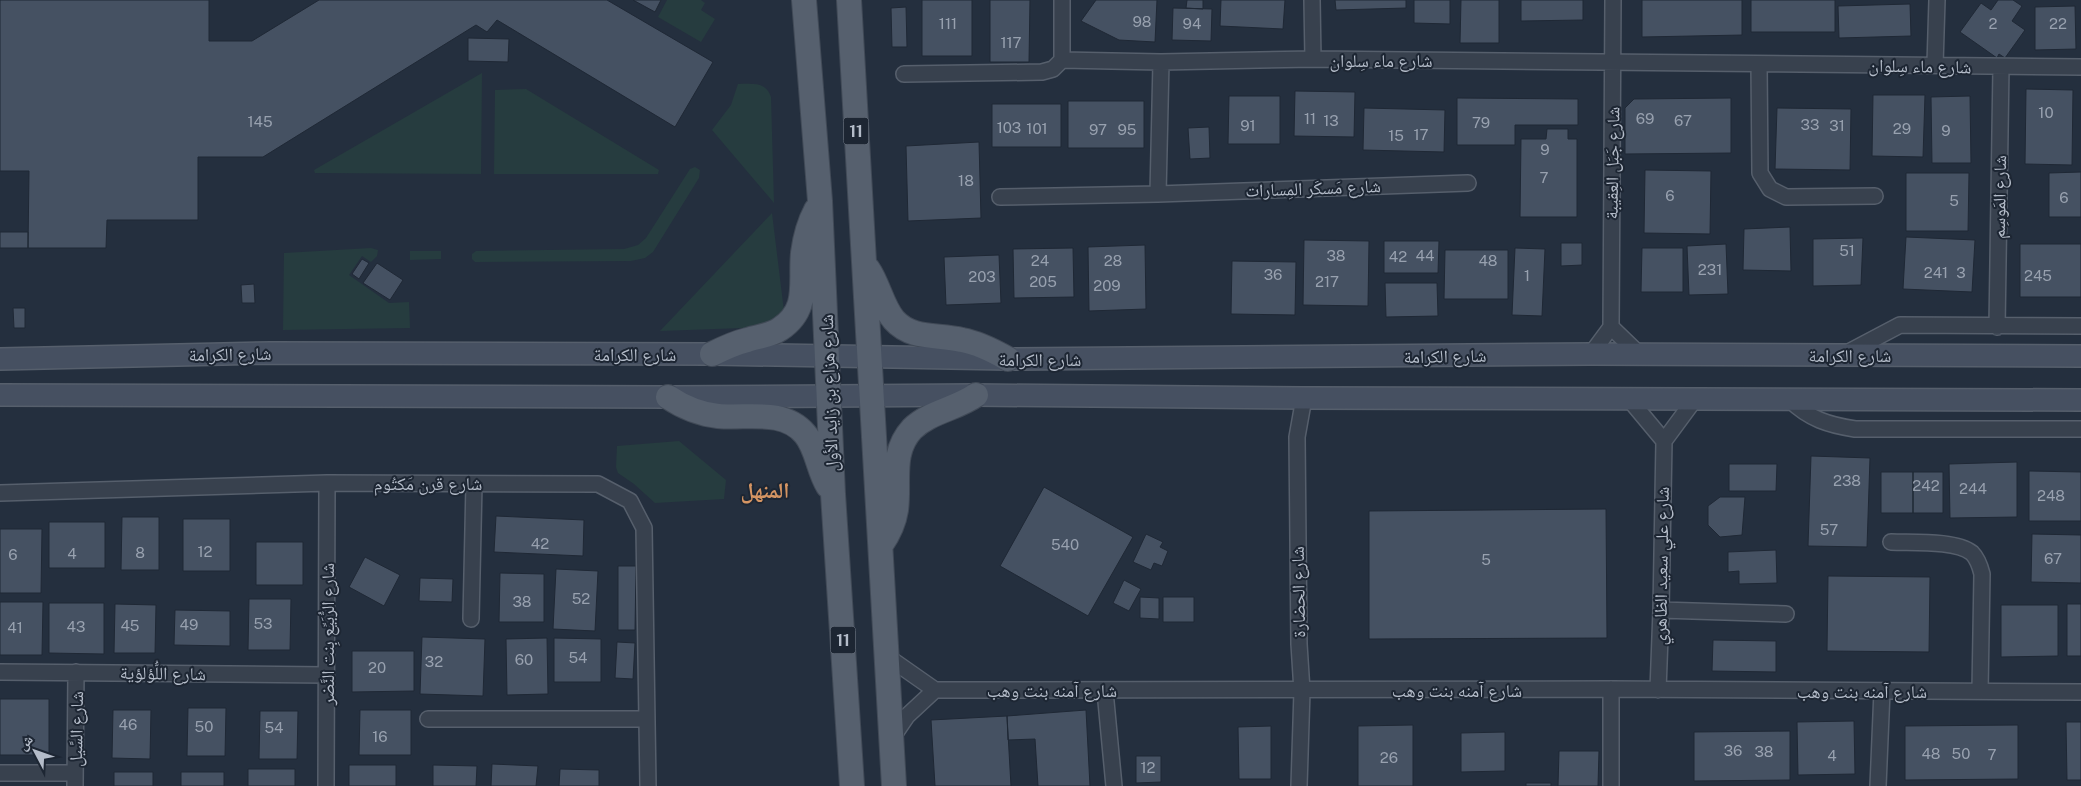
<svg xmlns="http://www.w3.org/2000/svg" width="2081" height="786" font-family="'Public Sans','Noto Naskh Arabic',sans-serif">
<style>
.green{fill:#263c3f}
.building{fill:#455162;stroke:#1f2835}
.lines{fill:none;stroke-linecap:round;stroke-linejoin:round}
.minor-casing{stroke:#565f6c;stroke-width:18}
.secondary-casing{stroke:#565f6c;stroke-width:24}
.primary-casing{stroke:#414a57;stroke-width:26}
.minor{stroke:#38414e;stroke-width:15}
.secondary{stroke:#465061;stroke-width:21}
.primary{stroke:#56606e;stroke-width:24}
.labels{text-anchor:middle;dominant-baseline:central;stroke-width:4;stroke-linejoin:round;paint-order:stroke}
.number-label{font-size:15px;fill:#98a1af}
.shield{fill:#1d2633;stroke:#878f9c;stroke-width:1}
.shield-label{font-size:16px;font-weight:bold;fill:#b4bcc9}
.street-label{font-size:18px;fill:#b4bcc9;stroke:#1d2633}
.district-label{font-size:22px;font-weight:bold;fill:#d59563;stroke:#1d2633}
</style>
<rect width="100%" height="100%" fill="#242f3e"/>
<path class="green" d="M667,0H701L705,3L701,10L715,19L701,42L658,17Z
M482,73L481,174L315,173L314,170Z
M738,84C751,84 766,81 771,97L774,203L712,130L731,105Z
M526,89L659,170L658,174H494L495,90Z
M695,167L700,170L699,178L653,252L645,258L631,261L475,262L472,259V254L476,251L624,249L638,245L646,238L690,169Z
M772,213L784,311L770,327L660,331Z
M371,248L378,250L377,256L371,262L362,256L349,275L389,303L409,302L410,328L283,330L284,253Z
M410,251H441V259L410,260Z
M679,441L726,480L724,499L655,503L634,484L618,473L616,467L617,446Z"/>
<path class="building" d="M0,0H209V41H252L319,0H607L713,62L675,127L497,20L487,32L476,25L263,157H198V220H107L106,248H28L29,171H0Z
M633,0H661L655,12Z
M922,0H972V56H922Z
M990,0H1030L1029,62H990Z
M1096,0H1157L1155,42L1119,40L1081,21Z
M1187,0H1203V9L1186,8Z
M1221,0H1285L1283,29L1220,26Z
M1335,0H1406V8L1336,10Z
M1414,0H1450V24L1414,23Z
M1461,0H1499V43H1460Z
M1521,0H1583V20L1521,21Z
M1642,0H1742V35L1642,37Z
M1751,0H1835V32H1751Z
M1998,0H2013L2022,6L2012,21L2025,30L2005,58L1999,54L1997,58L1960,32L1981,3L1991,10Z
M1910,4L1911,36L1839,38L1838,6Z
M2075,6L2076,49L2035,50V7Z
M906,7L907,47H892L891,8Z
M1173,8L1212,9L1211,41L1172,40Z
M468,38L509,39L508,62L468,61Z
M2026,89L2073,90L2072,165L2025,164Z
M1295,91L1355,92L1354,137L1294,136Z
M1873,95H1925L1923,157L1872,156Z
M1229,96H1280V144H1228Z
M1970,96L1971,163H1932L1931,97Z
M1457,98L1578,99V125H1515V145H1457Z
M1731,98V153L1625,154V108L1634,99Z
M1068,101H1144V148H1068Z
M992,104H1061V147H992Z
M1364,108L1445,110L1444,152L1363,150Z
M1777,108L1851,109L1850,170L1775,169Z
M1209,127L1210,158L1190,159L1188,128Z
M1547,129H1568V139H1577V217H1520L1521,139H1546Z
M979,142L981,218L908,221L906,146Z
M1645,170L1711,171L1710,234L1644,233Z
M2081,172V217H2049V173Z
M1906,173H1969L1968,231H1906Z
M1790,227L1791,271L1743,270L1744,229Z
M0,232H28V248H0Z
M1906,237L1975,240L1972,292L1903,289Z
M1863,238L1861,285L1813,286V239Z
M1304,240L1369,241L1368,306L1303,305Z
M1384,241H1439L1438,273H1384Z
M1561,243H1582V265L1561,266Z
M1726,244L1728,294L1689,295L1687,246Z
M2020,244H2081V297H2020Z
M1145,245L1146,309L1089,311L1088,247Z
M1073,248L1074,297L1014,298L1013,249Z
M1515,248L1545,249L1542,316L1512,315Z
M1642,248H1683V292H1641Z
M1445,250H1508V299H1444Z
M999,255L1001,303L946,305L944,257Z
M362,259L369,263L359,279L352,274Z
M1232,261L1296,262L1295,315L1231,314Z
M377,263L403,280L390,300L363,283Z
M1385,283H1437L1438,316L1386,317Z
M254,284L255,303H242L241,285Z
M13,308H25V328H14Z
M1811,456L1870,458L1867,547L1808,546Z
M2017,462V517L1950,518L1949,464Z
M1729,464H1777L1776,491H1729Z
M2029,471L2081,472V521H2029Z
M1881,472H1913V513H1881Z
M1913,472H1943V513H1913Z
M1044,487L1133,537L1088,616L1000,566Z
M1720,497H1745L1742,535L1720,537L1708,525V506Z
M1606,509L1607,638L1369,639V511Z
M496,516L584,520L583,556L494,552Z
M122,517H159V570H121Z
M183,519H230V571H183Z
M49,522H105V568H49Z
M0,529H42L41,593H0Z
M1146,534L1163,542L1160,547L1168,551L1162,566L1154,563L1151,570L1133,562Z
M2032,534L2081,535V583L2031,582Z
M256,542H303V585H256Z
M1776,550L1777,583L1739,584V571L1728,572V552Z
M365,557L400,575L384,606L349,587Z
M618,566H636L635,630H618Z
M556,569L598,571L595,631L553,629Z
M500,573L544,574V622H499Z
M1828,576L1930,577L1929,652L1827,651Z
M420,578L453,579L452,602L419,601Z
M1124,580L1141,589L1129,611L1113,603Z
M1140,597L1159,598V619L1140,618Z
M1163,597H1194V622H1163Z
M249,599H291L290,650H248Z
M0,602H43L42,655H0Z
M49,603H104V654L49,653Z
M115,604L156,605L155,653H114Z
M2067,604H2081V656H2067Z
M2001,605H2058V656L2001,657Z
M175,610L230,611V646L174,645Z
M422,637L485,639L483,696L420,694Z
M547,638L548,694L507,695L506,639Z
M554,638L601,639V682H554Z
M1713,640L1776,641V672L1712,671Z
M617,642L635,643L633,679L615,678Z
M352,651H414V691L352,692Z
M0,699H49V755H0Z
M188,708H226L225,756H187Z
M113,710H151L150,759L112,758Z
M360,710H411V755H359Z
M1086,710L1090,786H1038L1035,739L1008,740L1007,716Z
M260,711H298L297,759H259Z
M1007,716L1011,786H935L931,720Z
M1854,721L1855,774L1798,775L1797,722Z
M2066,722H2081V780H2067Z
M1413,725V786H1358V726Z
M2018,725V779L1905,780V726Z
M1271,726V779H1239L1238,727Z
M1790,731V780L1694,781V732Z
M1505,732V771L1461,772V733Z
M1559,751H1599L1598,786H1558Z
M1136,756H1161V782L1136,783Z
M492,764L538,766L536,786H491Z
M349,765H396V786H349Z
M433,765L477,766L476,786H433Z
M248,769H295V786H248Z
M560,769L599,770V786H559Z
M114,772H153V786H114Z
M181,772H224V786H181Z
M1526,783H1551V786H1526Z"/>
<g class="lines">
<defs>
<path id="minor" d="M1062,0V60
M1312,0L1313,59
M1062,60L1161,62L1313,59L2081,67
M1759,65L1760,173L1770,189L1786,197L1875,196
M1935,65L1937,0
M904,74L1042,72L1053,69L1062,60
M1158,194L1161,62
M1000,197L1158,194L1468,183
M1611,327L1639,354
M1997,327L2001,67
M1847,353L1900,325L2081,326
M1591,354L1611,327L1613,0
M1629,399L1664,441
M1790,400C1809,419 1829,425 1855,429H2081
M0,493L327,483L598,484L630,501L644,528L648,786
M1891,542C1912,543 1956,540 1972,553C1977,558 1980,566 1982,574L1980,691
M1661,610L1786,614
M471,619L474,484
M885,655L935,690L1611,689L2081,692
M0,672L326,675
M1611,689V786
M1658,690L1661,610L1664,441L1695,399
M1105,691L1114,786
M428,719H646
M892,738L907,716L935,690
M0,773H75
M75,786L76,672
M326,786L327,483
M1299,786L1302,691L1299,644L1297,437L1304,398
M1878,786L1882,691"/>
<path id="secondary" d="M0,359L270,353L712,354L1008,359L1591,354L2081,356
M0,395L668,397L976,395L1304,398L2081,400"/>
<path id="primary" d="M804,0L820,201L833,494L852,786
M849,0L894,786
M868,269C879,285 882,306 894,320C912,340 938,334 962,340C979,343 994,351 1008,359
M712,354C724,348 735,343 747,340C759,336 770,336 780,329C810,309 800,283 803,253C805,238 809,223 816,210
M668,397C683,407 699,414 718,416C746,419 783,408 805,434C817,448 818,470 828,486
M881,545C888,535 894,523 896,510C900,481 890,453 912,429C929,412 956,409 976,395"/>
</defs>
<use href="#minor" class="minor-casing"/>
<use href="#secondary" class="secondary-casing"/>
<use href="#primary" class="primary-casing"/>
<use href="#minor" class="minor"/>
<use href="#secondary" class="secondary"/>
<use href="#primary" class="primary"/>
</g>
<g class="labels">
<g class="number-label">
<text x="1142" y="21">98</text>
<text x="948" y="23">111</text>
<text x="1192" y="23">94</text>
<text x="1993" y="23">2</text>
<text x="2058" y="23">22</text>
<text x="1011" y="42">117</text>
<text x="2046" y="112">10</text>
<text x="1310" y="118">11</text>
<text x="1645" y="118">69</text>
<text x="1331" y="120">13</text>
<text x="1683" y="120">67</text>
<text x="260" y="121">145</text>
<text x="1481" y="122">79</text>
<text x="1810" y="124">33</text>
<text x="1248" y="125">91</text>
<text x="1837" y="125">31</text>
<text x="1009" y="127">103</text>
<text x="1037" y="128">101</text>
<text x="1902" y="128">29</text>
<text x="1098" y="129">97</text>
<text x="1127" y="129">95</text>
<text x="1946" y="130">9</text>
<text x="1421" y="134">17</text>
<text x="1396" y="135">15</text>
<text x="1545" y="149">9</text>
<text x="1544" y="177">7</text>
<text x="966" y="180">18</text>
<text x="1670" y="195">6</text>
<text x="2064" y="197">6</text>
<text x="1954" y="200">5</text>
<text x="1847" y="250">51</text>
<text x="1336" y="255">38</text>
<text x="1425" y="255">44</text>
<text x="1398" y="256">42</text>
<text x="1040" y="260">24</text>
<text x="1113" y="260">28</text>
<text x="1488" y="260">48</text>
<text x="1710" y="269">231</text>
<text x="1936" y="272">241</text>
<text x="1961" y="272">3</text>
<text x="1273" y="274">36</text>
<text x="1527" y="275">1</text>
<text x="2038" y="275">245</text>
<text x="982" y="276">203</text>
<text x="1043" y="281">205</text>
<text x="1327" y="281">217</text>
<text x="1107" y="285">209</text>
<text x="1847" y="480">238</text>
<text x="1926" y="485">242</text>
<text x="1973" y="488">244</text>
<text x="2051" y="495">248</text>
<text x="1829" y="529">57</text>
<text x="540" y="543">42</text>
<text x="1065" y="544">540</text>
<text x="205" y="551">12</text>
<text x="140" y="552">8</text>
<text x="72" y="553">4</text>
<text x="13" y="554">6</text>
<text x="2053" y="558">67</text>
<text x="1486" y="559">5</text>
<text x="581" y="598">52</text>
<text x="522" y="601">38</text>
<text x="263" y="623">53</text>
<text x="189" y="624">49</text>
<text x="130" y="625">45</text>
<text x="76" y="626">43</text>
<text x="15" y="627">41</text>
<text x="578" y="657">54</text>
<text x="524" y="659">60</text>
<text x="434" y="661">32</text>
<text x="377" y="667">20</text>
<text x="128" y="724">46</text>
<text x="204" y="726">50</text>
<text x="274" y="727">54</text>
<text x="380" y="736">16</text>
<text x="1733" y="750">36</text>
<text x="1764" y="751">38</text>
<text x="1931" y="753">48</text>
<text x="1961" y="753">50</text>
<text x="1992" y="754">7</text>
<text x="1832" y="755">4</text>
<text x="1389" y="757">26</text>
<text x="1148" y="767">12</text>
</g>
<g class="shield">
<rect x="843.5" y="117.5" width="25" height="27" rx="4"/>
<rect x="830.5" y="626.5" width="25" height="27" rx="4"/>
</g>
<g class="shield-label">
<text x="856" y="131">11</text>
<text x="843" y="640">11</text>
</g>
<g class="street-label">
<text x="1381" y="60">شارع ماء سِلوان</text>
<text transform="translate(1920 66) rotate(1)">شارع ماء سِلوان</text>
<text transform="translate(1612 163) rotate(-89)">شارع جَبَل العِقيبة</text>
<text transform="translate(1313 188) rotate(-2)">شارع مَسكَر المِسارات</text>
<text transform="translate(1999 197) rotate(-89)">شارع المَوسِم</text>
<text transform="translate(230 354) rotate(-1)">شارع الكرامة</text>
<text x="635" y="354">شارع الكرامة</text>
<text x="1850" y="355">شارع الكرامة</text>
<text transform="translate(1445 356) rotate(-1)">شارع الكرامة</text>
<text x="1040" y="359">شارع الكرامة</text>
<text transform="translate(829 393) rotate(-92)">شارع هزاع بن زايد الأول</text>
<text x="428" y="483">شارع قرن مَكتُوم</text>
<text transform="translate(1661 566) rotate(-89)">شارع علي سعيد الظاهري</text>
<text transform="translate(1298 592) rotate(-91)">شارع الحضارة</text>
<text transform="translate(327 634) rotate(-90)">شارع الرُّبَيِّع بِنت النَّضر</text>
<text transform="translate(163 673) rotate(1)">شارع اللُّؤلؤية</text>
<text x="1052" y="690">شارع آمنه بنت وهب</text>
<text x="1457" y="690">شارع آمنه بنت وهب</text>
<text x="1862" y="691">شارع آمنه بنت وهب</text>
<text transform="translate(76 729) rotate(-89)">شارع السَّيل</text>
</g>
<g class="district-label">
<text x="765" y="490">المنهل</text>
</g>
</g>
<g transform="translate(35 751) rotate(311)" stroke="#1d2633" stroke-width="4" paint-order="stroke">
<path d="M0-4L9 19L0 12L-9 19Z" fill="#b4bcc9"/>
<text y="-8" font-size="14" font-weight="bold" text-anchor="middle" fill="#b4bcc9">ش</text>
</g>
</svg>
